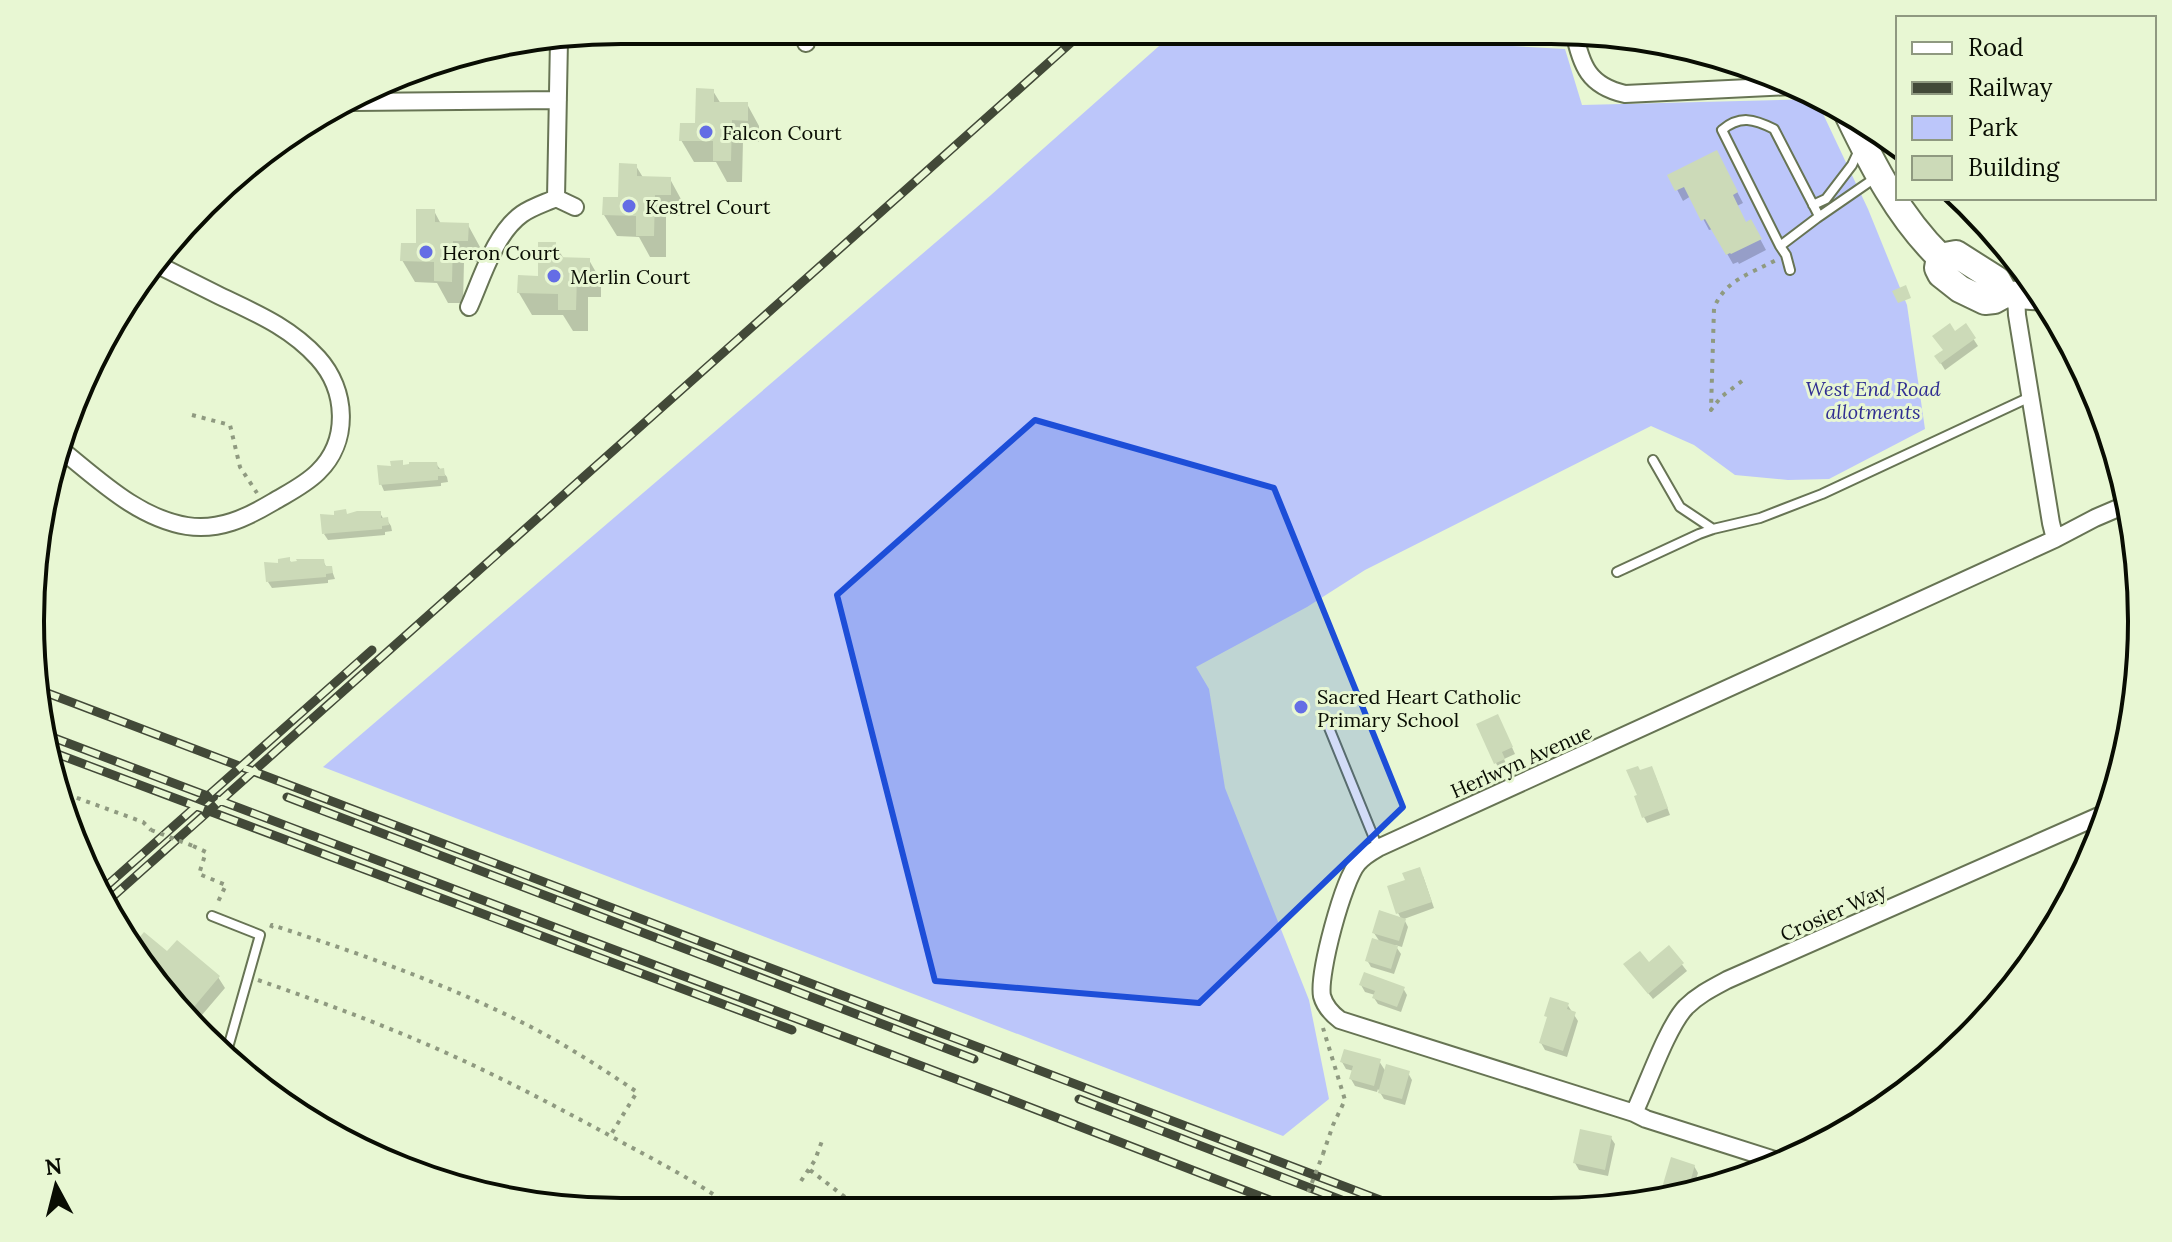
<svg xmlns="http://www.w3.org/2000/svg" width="2172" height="1242" font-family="Lora,serif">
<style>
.green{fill:#bcc6fa}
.shadow{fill:#0003}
.building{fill:#ccdab8}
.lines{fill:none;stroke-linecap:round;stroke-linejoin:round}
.lane-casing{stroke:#677454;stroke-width:12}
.street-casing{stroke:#677454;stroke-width:20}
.primary-casing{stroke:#677454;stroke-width:30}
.path{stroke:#8f9a80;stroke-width:4;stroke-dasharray:4 6;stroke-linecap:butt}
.lane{stroke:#fff;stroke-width:8}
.street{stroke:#fff;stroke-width:16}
.primary{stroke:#fff;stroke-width:26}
.rail-casing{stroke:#424938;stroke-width:9}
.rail{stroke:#e8f7d3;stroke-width:6;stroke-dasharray:18;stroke-linecap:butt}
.path-bridge{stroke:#8f9a80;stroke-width:4;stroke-dasharray:4 6;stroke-linecap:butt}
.marked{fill:#1d4ed8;fill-opacity:0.2;stroke:#1d4ed8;stroke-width:6;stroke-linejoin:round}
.poi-dot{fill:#646de5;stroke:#e8f7d3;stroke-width:3}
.labels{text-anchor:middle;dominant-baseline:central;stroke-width:6;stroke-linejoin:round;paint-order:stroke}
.poi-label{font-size:20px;fill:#090d03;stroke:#e8f7d3;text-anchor:start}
.park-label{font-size:20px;font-style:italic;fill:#302e92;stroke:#e8f7d3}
.street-label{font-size:20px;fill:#090d03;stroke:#e8f7d3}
.rim{fill:none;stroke:#090d03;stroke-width:4}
</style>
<rect width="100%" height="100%" fill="#e8f7d3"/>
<path class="green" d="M1176,31H1388L1389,39L1565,49L1582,105L1816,99L1868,209L1907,305L1925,429L1829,479L1788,480L1735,475L1694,445L1651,426L1365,570L1307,607L1196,667L1209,689L1225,788L1309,1000L1329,1099L1283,1136L323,767L991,195Z"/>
<path class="shadow" d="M713,91L721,104H747L759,126V142L743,141L742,182H727L716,162H694L681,140L697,125Z
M1722,163L1743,203L1737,206L1746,224L1751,222L1766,250L1739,264L1738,262L1733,264L1713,229L1709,230L1691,196L1683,201L1670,176Z
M636,166L644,179H670L682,201V216H666V257H650L639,237L617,236L604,215L620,199Z
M434,211L441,224L468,225L480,247V262H464L463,303H448L437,283L415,282L402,260L418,245Z
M555,244L564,259L589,260L601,281V297H588V331H573L563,315H532L519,293L540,278Z
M1965,326L1978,346L1945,370L1937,357L1945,351L1955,334Z
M436,464L447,477L448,482L441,483V486L384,491L381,484L404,467Z
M380,513L384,520H387L391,526L392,531L385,532V535L328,540L324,534L348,516Z
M289,559L292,564L323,561L327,568H331L335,579L328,580V583L272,588L268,582L280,565Z
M1501,723L1515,754L1504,759L1507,766L1499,769L1496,763Z
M1640,772L1655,775L1670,815L1647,823L1644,817L1640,796Z
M1423,876L1434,908L1404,919L1408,927L1402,947L1395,945L1401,954L1394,974L1371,967L1367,960L1380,942L1374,933L1402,920L1398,913Z
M1669,948L1687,971L1653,999L1630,971L1649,965Z
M167,954L218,977L225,988L196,1022L152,981Z
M1361,985L1403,988L1407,995L1401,1012L1378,1004L1374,998L1375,995L1365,992Z
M1567,1004L1578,1021L1567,1057L1545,1050L1541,1043Z
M1379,1061L1386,1072L1408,1073L1412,1080L1405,1105L1384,1099L1378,1089L1377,1092L1355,1086L1351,1079L1354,1071L1346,1069L1342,1062Z
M1611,1138L1615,1144L1608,1176L1579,1170L1575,1163Z
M1694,1166L1698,1173L1693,1190L1682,1193L1677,1191L1676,1194L1666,1196L1663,1190Z"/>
<path class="building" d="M696,88L714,89V102H748V121L732,120L731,161H713V141H679L680,123H695Z
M1717,150L1738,192L1733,195L1746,222L1751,219L1762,239L1731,254L1730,253L1726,255L1705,219L1701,221L1684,187L1675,191L1667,175Z
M619,163L637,164V176L671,177V195H655L654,236H636V216L602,215L603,197H618Z
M416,209H435V222L469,223L468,241H453L452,282L434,281V262L400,261L401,243H416Z
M538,242H556V257L590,258V276H577L576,310H558V294L517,293L518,275L538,276Z
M1906,285L1911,298L1898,303L1892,291Z
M1950,323L1955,331L1966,323L1976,338L1940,364L1934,356L1943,350L1932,336Z
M403,460V465L409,464V462H437L438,469L444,468L445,476H438V480L379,485L377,465L391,466L390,461Z
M346,509L347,514L357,511H381V518L388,517L389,525L382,526V529L322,534L320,514L334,515V511Z
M290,557V562L297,561L296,559H324L325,566H332L333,573L326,574V577L266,582L264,562L278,563V559Z
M1498,714L1513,747L1502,752L1505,759L1494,764L1476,724Z
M1638,766L1640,770L1652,766L1668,808L1642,818L1634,796L1637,795L1626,770Z
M1420,867L1432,902L1396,914L1387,886L1405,880L1402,873Z
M1379,910L1406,919L1399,941L1372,933Z
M144,932L167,951L177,940L220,976L188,1014L152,981L133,945Z
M1372,938L1398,946L1391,969L1365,961Z
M1669,945L1684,963L1648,994L1623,964L1640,951L1649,962Z
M1364,972L1405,987L1397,1007L1372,998L1375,991L1359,985Z
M1550,997L1569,1003L1567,1009L1576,1012L1563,1051L1539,1043L1547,1017L1544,1016Z
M1344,1049L1381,1059L1374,1086L1349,1079L1353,1066L1340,1062Z
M1386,1064L1410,1071L1402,1099L1378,1093Z
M1580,1129L1612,1136L1605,1170L1573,1163Z
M1671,1157L1695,1165L1688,1190L1674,1186L1671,1194L1661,1191Z"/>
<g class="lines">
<defs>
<path id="lane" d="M1813,205L1826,199L1852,165L1860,148
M1780,246L1817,218L1875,178
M1790,270L1786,255L1780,246L1722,130C1740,115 1754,119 1774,129L1819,216
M1653,460L1680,507L1713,529
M1617,572L1699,534L1713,529L1760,518L1822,494L2030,397
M1325,718L1378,848
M212,916L260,935L227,1051"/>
<path id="street" d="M1574,31C1581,66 1589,86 1625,94L1792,86
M806,43L807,30
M354,102L558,100
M1862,143L1884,134
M556,198L575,207
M469,307C482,278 495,233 522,214C532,207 545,203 556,198L559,40
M59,448C97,478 137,518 187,526C219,531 246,518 273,502C288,493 305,485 318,472C350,441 347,390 318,358C289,326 253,312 216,294C196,284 176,274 156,264
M2055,539L2095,518L2130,503
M1634,1113C1647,1086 1667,1027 1686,1007C1698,995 1712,988 1727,980L2108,812
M1781,1162L1646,1119L1634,1113L1340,1020C1332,1014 1325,1007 1322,996C1318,974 1343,880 1358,863C1363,857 1371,852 1378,848L2055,539L2051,523L2017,315L2016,296"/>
<path id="primary" d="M1848,114C1873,166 1899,217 1940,257
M1940,257L1938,268L1941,274L1960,289L1985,301L1994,300L2005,294L2044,297
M1940,257L1956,254L1997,280L2005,294"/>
</defs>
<use href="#lane" class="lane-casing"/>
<use href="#street" class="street-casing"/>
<use href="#primary" class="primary-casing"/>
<path class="path" d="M1742,381L1721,397L1711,410L1714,308C1725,280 1750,274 1776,260
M192,415L230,425L240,467L257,493
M58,791L143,822L151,830
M193,846L206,852L199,874L226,885L216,906
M271,928L272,925C361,954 450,985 533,1028C569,1047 603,1069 637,1092L610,1136
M258,980C312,999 366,1018 419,1041C483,1068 544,1100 605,1133C650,1158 696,1180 737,1211
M1323,1154L1333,1125L1345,1100L1323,1028
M810,1170L863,1211
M801,1181L815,1160L822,1141
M1090,1199L1151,1211"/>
<use href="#lane" class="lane"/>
<use href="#street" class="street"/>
<use href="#primary" class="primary"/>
<defs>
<path id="rail" d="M42,691L1409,1211
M49,736L993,1093L1298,1211
M52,752L792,1030
M287,797L974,1059
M103,889L372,650
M109,900L1084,31
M1079,1099L1370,1211"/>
</defs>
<use href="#rail" class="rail-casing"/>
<use href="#rail" class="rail"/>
<path class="path-bridge" d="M151,830L193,846
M1301,1211L1323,1154"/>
</g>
<path class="marked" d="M1035,420L1274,488L1403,807L1199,1003L935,981L837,595Z"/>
<g class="poi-dot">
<circle cx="706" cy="132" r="8"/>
<circle cx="629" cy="206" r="8"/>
<circle cx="426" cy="252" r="8"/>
<circle cx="554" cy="276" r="8"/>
<circle cx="1301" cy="707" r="8"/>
</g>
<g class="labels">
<g class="poi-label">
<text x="722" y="132">Falcon Court</text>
<text x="645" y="206">Kestrel Court</text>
<text x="442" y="252">Heron Court</text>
<text x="570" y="276">Merlin Court</text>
<text x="1317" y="696">Sacred Heart Catholic<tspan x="1317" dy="23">Primary School</tspan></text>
</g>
<g class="park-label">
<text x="1873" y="388">West End Road<tspan x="1873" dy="23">allotments</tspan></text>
</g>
<g class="street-label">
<text transform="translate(1521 761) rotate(-24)">Herlwyn Avenue</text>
<text transform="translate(1833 912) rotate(-24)">Crosier Way</text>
</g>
</g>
<path d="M0 0H2172V1242H0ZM621 44H1551A577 577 0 0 1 2128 621V621A577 577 0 0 1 1551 1198H621A577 577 0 0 1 44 621V621A577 577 0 0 1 621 44Z" fill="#e8f7d3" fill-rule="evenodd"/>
<path class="rim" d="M621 44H1551A577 577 0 0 1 2128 621V621A577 577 0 0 1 1551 1198H621A577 577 0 0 1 44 621V621A577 577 0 0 1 621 44Z"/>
<rect x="1896" y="16" width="260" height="184" fill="#e8f7d3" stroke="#8f9980" stroke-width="2"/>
<rect x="1912" y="42" width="40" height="12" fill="#ffffff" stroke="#8f9980" stroke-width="2"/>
<text x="1968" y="56" font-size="24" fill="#090d03">Road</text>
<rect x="1912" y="82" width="40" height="12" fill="#424938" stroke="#8f9980" stroke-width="2"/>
<text x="1968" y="96" font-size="24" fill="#090d03">Railway</text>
<rect x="1912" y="116" width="40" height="24" fill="#bcc6fa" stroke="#8f9980" stroke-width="2"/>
<text x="1968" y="136" font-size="24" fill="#090d03">Park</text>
<rect x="1912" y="156" width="40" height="24" fill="#ccdab8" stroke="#8f9980" stroke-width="2"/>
<text x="1968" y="176" font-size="24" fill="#090d03">Building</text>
<g transform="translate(56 1186) rotate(353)" stroke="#e8f7d3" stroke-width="6" paint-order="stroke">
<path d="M0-6L14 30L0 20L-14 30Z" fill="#090d03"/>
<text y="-12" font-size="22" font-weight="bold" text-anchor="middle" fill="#090d03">N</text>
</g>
</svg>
